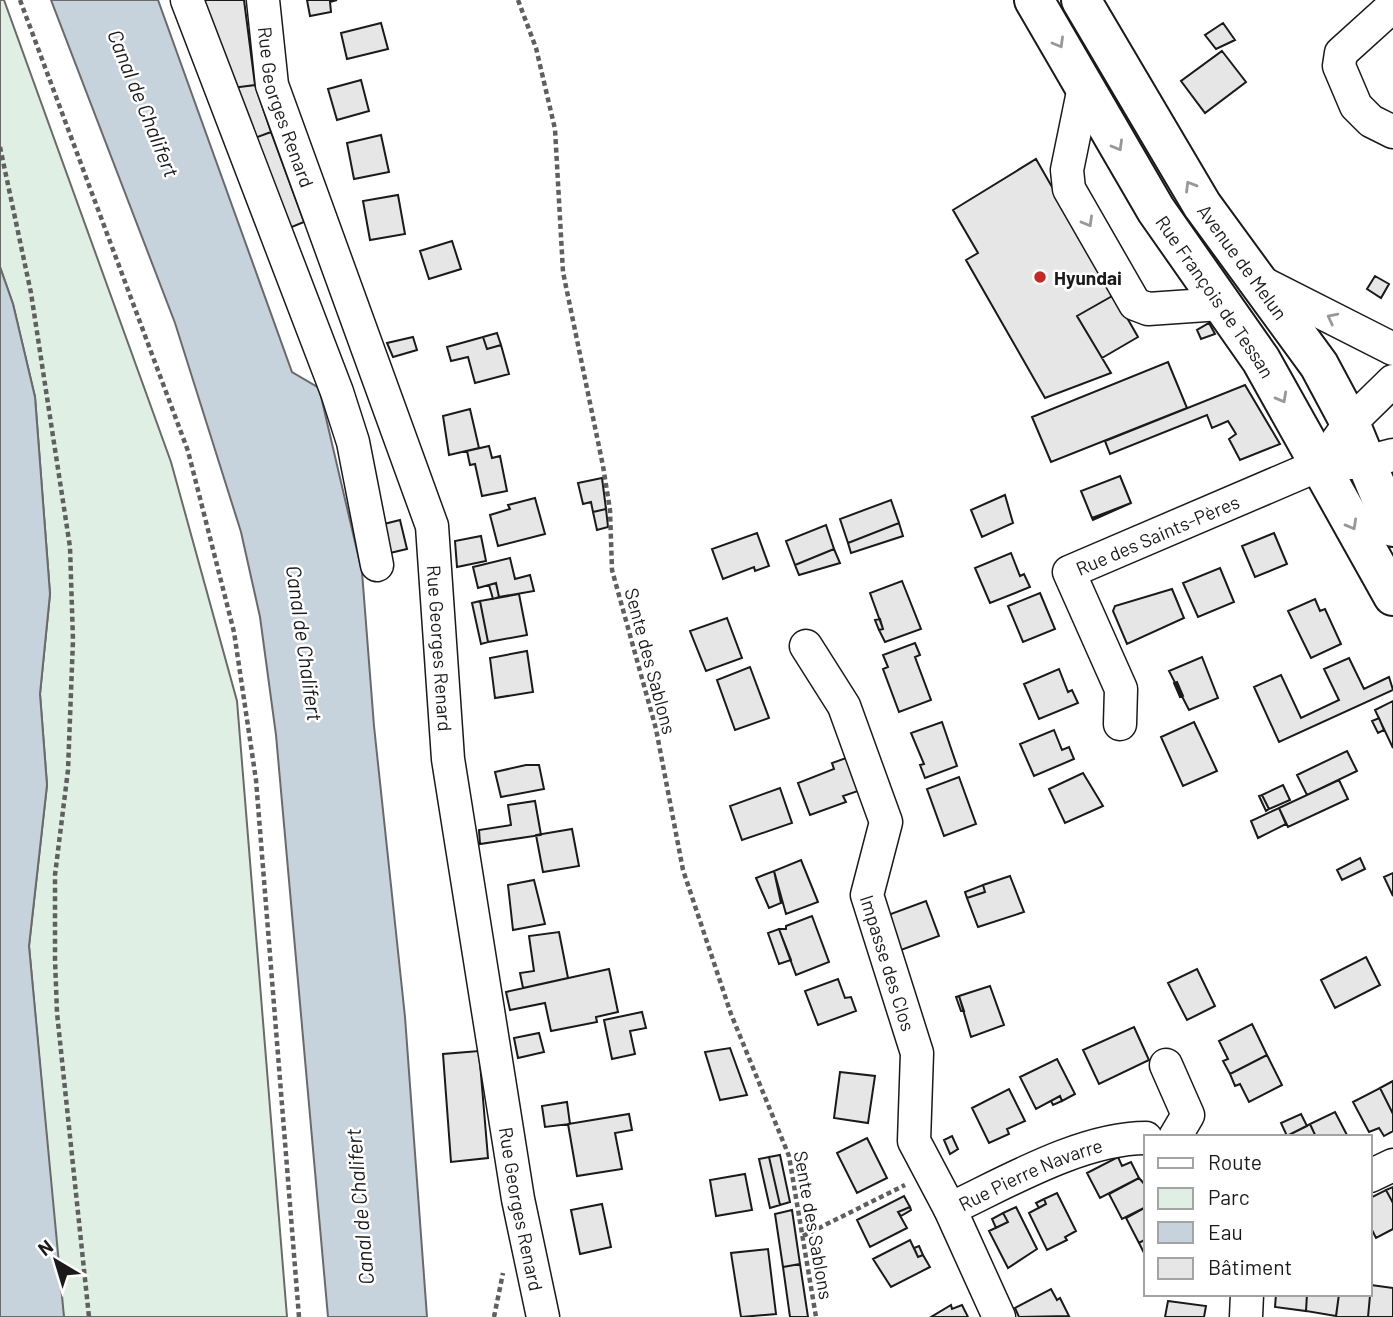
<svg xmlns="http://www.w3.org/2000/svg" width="1393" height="1317" font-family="Barlow,sans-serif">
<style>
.green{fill:#e0efe3;stroke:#6a6a6a;stroke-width:2}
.water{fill:#c6d2dc;stroke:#6a6a6a;stroke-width:2}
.building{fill:#e6e6e6;stroke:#1a1a1a;stroke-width:2}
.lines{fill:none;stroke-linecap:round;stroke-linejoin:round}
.minor-casing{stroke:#1a1a1a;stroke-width:35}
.major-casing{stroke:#1a1a1a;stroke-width:42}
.path{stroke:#5f5f5f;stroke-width:4.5;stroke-dasharray:5 3.5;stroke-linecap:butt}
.minor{stroke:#fff;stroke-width:32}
.major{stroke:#fff;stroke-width:38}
.oneway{stroke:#989898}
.poi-dot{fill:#c62828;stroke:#fff;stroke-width:2.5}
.labels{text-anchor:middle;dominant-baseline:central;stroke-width:5;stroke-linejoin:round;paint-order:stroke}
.street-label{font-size:19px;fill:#1a1a1a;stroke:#fff}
.poi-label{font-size:19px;font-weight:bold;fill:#1a1a1a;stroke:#fff;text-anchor:start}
.water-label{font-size:21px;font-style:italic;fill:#1a1a1a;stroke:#fff}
</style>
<rect width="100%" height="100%" fill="#fff"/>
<path class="green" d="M0,0H4L171,462L237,701L287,1317H64L62,1308L29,946L47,785L40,694L50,594L35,397L13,304L0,267Z"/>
<path class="water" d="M51,0H158L292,372L319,388L362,572L374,726L405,1017L427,1317H328L276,735L260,617L241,532L175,323Z
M0,267L13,304L35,397L50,594L40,694L47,785L29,946L64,1317H0Z"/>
<path class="building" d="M198,0H244L255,85L232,88Z
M307,0H337L330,2L331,12L310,16Z
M381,23L388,49L347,59L341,33Z
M1223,23L1235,40L1216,49L1205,35Z
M1222,51L1246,82L1205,113L1181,81Z
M361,80L369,111L337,120L328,89Z
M255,85L271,132L252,139L232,88Z
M271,132L304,222L287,229L252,139Z
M381,135L389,172L354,179L347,143Z
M1036,159L1114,295L1077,316L1111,373L1045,398L966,260L978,253L953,210Z
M398,195L405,234L370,240L363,201Z
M452,241L461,269L429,279L420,251Z
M1375,276L1389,284L1381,298L1367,289Z
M1114,295L1138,337L1102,358L1077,316Z
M1209,323L1215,334L1201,339L1197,330Z
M497,333L501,345L487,349L483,337Z
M413,337L417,350L393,357L387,343Z
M483,337L487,349L501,345L509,374L475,383L468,357L451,361L447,347Z
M1168,362L1187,408L1051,462L1032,417Z
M1245,385L1280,444L1240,460L1229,439L1236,434L1228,421L1212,428L1207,415L1110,454L1105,441Z
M470,409L479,448L449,455L443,416Z
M489,446L492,458L500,456L507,491L482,496L475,464L470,465L467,451Z
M1120,476L1131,503L1092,518L1081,491Z
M602,478L606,509L593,512L591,502L583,504L578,483Z
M1005,495L1013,523L982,537L971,510Z
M535,498L545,534L498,546L490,515L510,509L508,505Z
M891,500L899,523L848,543L840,519Z
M1131,503L1093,520L1092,518Z
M606,509L608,527L597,530L593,512Z
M400,520L407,549L390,553L384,524Z
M899,523L903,536L851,553L848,543Z
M826,525L834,549L795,565L786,541Z
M757,533L769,566L755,571L754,567L723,579L712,549Z
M1274,533L1287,564L1255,577L1242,546Z
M481,536L486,561L457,567L455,541Z
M834,549L840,563L799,575L795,565Z
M1011,553L1020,576L1024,574L1030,587L990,603L975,568Z
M510,558L515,579L530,575L534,591L499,597L496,583L478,588L473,567Z
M1220,568L1234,602L1198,617L1183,583Z
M902,581L921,629L885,642L879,630L883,629L870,593Z
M496,583L499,597L493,599L489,585Z
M1172,589L1184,618L1127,644L1113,611L1115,606Z
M1040,593L1055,629L1023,642L1008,606Z
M519,594L527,635L488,642L480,601Z
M1315,599L1320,611L1325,609L1341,644L1311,658L1288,611Z
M480,601L488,642L481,644L472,603Z
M727,618L742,658L706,671L690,631Z
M880,619L883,629L879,630L875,620Z
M915,643L920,655L915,657L931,700L899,712L883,669L888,667L883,655Z
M527,651L533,692L495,698L490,658Z
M1202,657L1218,698L1189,710L1169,671Z
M1349,658L1364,689L1389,677L1393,690L1279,742L1254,687L1281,675L1301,718L1339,700L1324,669Z
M750,667L769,718L735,730L717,680Z
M1059,669L1068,692L1072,690L1078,703L1039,719L1024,684Z
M1177,682L1183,696L1180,697L1174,683Z
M1393,701V748L1375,710Z
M1379,718L1384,730L1378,733L1372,721Z
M942,722L957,766L925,778L920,765L924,764L911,733Z
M1194,722L1217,771L1183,786L1161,737Z
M1054,730L1062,750L1069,747L1074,759L1034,776L1020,744Z
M1347,751L1357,771L1307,795L1297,775Z
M846,758L858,791L843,796L846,802L810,815L798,783L834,769L832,763Z
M526,765H539L544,789L501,797L495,772Z
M1083,773L1103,806L1065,823L1049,789Z
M959,777L976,824L944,836L927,789Z
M1339,780L1348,799L1288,827L1279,808Z
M1283,785L1290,800L1269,809L1262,795Z
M780,788L792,823L742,840L730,806Z
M1262,795L1269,809L1266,811L1259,796Z
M535,801L541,835L480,844L479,830L511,825L508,805Z
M1279,808L1286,824L1258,838L1251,821Z
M572,829L579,866L543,872L536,835Z
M1360,858L1365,869L1342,880L1337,870Z
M801,860L818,902L786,914L774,871Z
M774,871L781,903L769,908L756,878Z
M1393,873V896L1384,877Z
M1010,876L1024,912L978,927L967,898L985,892L983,885Z
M534,880L545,924L513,930L508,885Z
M983,885L985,892L967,898L965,892Z
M926,901L939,936L901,950L888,915Z
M812,916L829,962L796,975L779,929H786V926Z
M779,929L791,960L779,964L768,933Z
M559,932L568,978L523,988L520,973L534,971L529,936Z
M1366,957L1380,985L1335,1008L1321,980Z
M609,969L618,1012L596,1017L597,1022L551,1031L545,1003L510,1010L506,992Z
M1197,969L1215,1006L1187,1020L1168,983Z
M838,979L845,998L851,997L856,1011L818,1025L805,991Z
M990,986L1004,1025L971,1037L959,996Z
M959,996L964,1011H961L956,997Z
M642,1012L646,1028L630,1031L635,1054L612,1059L604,1020Z
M1252,1024L1267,1055L1230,1074L1223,1061L1228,1059L1219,1041Z
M1134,1027L1149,1060L1099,1084L1083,1050Z
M539,1033L544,1052L518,1058L514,1038Z
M730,1048L747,1095L720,1100L705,1052Z
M479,1051L488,1158L451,1162L443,1054Z
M1267,1055L1282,1085L1249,1102L1240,1084L1235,1086L1230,1074Z
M1057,1059L1075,1094L1062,1101L1060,1096L1036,1109L1020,1077Z
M840,1072L875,1076L868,1123L834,1118Z
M1393,1081V1114L1380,1088Z
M1380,1088L1393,1114V1131L1384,1136L1379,1128L1369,1132L1353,1102Z
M1009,1089L1025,1121L1007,1129L1009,1134L989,1143L972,1108Z
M1060,1096L1062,1101L1053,1105L1051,1101Z
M567,1102L570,1124L545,1127L542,1106Z
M1335,1112L1348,1137H1316L1310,1124Z
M629,1114L632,1130L615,1133L622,1169L577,1176L568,1124Z
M1301,1114L1307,1126L1287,1136L1281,1123Z
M1310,1124L1316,1137H1285L1287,1136Z
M952,1136L958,1149L950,1154L944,1140Z
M867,1138L887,1178L857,1193L837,1153Z
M780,1155L790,1202L780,1205L769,1157Z
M769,1157L780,1205L770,1208L759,1159Z
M1118,1157L1122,1166L1131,1162L1139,1178L1100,1198L1087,1173Z
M745,1174L752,1210L716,1216L710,1180Z
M1139,1178L1146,1186V1207L1122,1219L1109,1194Z
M1393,1187V1203L1386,1190Z
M1386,1190L1393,1203V1229L1376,1238L1370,1226V1198Z
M1057,1193L1076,1231L1065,1237L1067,1240L1047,1250L1029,1213L1046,1204L1044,1199Z
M904,1196L910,1207L898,1212L907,1228L870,1247L857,1220Z
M1044,1199L1046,1204L1039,1208L1036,1203Z
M602,1204L611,1247L580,1254L571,1210Z
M910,1207L911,1210L901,1216L898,1212Z
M1016,1207L1037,1249L1008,1268L989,1231L1008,1222L1003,1213Z
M1146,1207V1239L1139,1243L1126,1218Z
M792,1210L800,1264L783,1267L775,1214Z
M1003,1213L1008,1222L996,1228L992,1219Z
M1146,1239V1257L1139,1243Z
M910,1240L918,1257L923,1255L930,1267L891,1287L873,1259Z
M919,1246L923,1255L918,1257L914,1248Z
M768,1249L776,1314L741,1317L731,1253Z
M800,1264L808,1317H790L783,1267Z
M1370,1285H1371L1368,1317H1336L1339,1294H1370Z
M1371,1285L1393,1288V1317H1368Z
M1051,1289L1057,1300L1060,1298L1069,1316L1019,1317L1015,1308Z
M1276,1294H1307L1306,1311L1275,1307Z
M1307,1294H1339L1336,1316L1306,1311Z
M1168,1301L1206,1306L1204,1317H1165Z
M951,1305L952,1309L962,1305L968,1317H931Z"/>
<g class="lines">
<defs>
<g id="minor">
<path d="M187,0L337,392L353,442L377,565"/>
<path id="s1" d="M263,0L272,85L432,526L448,759L518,1199L543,1317"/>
<path d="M1393,6L1341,53L1339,66L1356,106L1371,121L1393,132"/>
<path d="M1084,87L1067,170L1069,189L1135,304L1148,309L1221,304"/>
<path d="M1259,281L1393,349"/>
<path d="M1337,441L1350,423L1393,381"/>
<path id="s2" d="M806,646L844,706L886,822L867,895L917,1053L914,1141L950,1209L999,1317"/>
<path id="s3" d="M1120,724L1121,689L1069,572L1319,465L1366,462L1393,455"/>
<path d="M1166,1065L1188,1115L1175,1137"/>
<path d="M1370,1176L1393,1165"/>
<path id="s4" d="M950,1209C1007,1182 1082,1138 1146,1138"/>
<path d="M1246,1317L1247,1294"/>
</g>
<g id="major">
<path id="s5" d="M1034,0L1156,210L1261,360L1393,596"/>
<path id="s6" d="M1081,0L1202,205L1319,365L1350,423L1393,527"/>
</g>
</defs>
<use href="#minor" class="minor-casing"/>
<use href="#major" class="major-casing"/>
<path class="path" d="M20,0L188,451L234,632L256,780L299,1317
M518,0L536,48L555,129L563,272L603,466L610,510L612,570L656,729L683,870L731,1014L789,1156L816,1317
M0,147L31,293L70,547L73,640L68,770L55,875V959L57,1013L89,1317
M803,1236L905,1185
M494,1317L503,1273"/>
<use href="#minor" class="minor"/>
<use href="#major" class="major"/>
</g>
<defs><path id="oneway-chevron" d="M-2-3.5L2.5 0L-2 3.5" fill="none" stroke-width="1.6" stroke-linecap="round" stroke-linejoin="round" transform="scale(1.75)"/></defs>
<g class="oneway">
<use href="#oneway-chevron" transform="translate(1059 43) rotate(60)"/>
<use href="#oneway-chevron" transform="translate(1118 146) rotate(60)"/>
<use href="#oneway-chevron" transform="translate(1190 186) rotate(-121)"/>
<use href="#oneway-chevron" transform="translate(1088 222) rotate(60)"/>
<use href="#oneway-chevron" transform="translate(1332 318) rotate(-153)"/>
<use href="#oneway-chevron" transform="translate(1282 398) rotate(61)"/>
<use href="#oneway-chevron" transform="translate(1352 525) rotate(61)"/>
</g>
<circle class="poi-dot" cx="1040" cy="277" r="7"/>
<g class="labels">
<g class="street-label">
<text stroke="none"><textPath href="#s1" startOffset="110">Rue Georges Renard</textPath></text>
<text stroke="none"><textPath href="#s6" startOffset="308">Avenue de Melun</textPath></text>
<text stroke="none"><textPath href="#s5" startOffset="348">Rue François de Tessan</textPath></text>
<text stroke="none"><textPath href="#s3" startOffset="259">Rue des Saints-Pères</textPath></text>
<text stroke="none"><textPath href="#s1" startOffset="677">Rue Georges Renard</textPath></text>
<text transform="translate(651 661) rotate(75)">Sente des Sablons</text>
<text stroke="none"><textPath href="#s2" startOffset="341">Impasse des Clos</textPath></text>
<text stroke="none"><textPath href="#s4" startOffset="88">Rue Pierre Navarre</textPath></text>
<text stroke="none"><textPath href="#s1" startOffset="1244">Rue Georges Renard</textPath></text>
<text transform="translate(814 1225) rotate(80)">Sente des Sablons</text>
</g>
<g class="poi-label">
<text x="1054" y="277">Hyundai</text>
</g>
<g class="water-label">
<text transform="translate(144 103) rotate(68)">Canal de Chalifert</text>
<text transform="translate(305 643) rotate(82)">Canal de Chalifert</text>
<text transform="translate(359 1207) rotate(-95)">Canal de Chalifert</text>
</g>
</g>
<rect x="1144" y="1135" width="228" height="161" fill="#ffffff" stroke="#a3a3a3" stroke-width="2"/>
<rect x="1158" y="1158" width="35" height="10" fill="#ffffff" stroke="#a3a3a3" stroke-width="2"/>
<text x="1208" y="1170" font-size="21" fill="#1a1a1a">Route</text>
<rect x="1158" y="1188" width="35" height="21" fill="#e0efe3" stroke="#a3a3a3" stroke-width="2"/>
<text x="1208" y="1205" font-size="21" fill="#1a1a1a">Parc</text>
<rect x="1158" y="1222" width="35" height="21" fill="#c6d2dc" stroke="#a3a3a3" stroke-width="2"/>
<text x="1208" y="1240" font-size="21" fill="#1a1a1a">Eau</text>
<rect x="1158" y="1258" width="35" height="21" fill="#e6e6e6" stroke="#a3a3a3" stroke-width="2"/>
<text x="1208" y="1275" font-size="21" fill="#1a1a1a">Bâtiment</text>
<g transform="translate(56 1261) rotate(322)" stroke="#ffffff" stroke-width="5" paint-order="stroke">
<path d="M0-5L12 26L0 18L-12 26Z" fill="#1a1a1a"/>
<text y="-10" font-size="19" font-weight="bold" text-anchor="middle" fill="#1a1a1a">N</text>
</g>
</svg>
